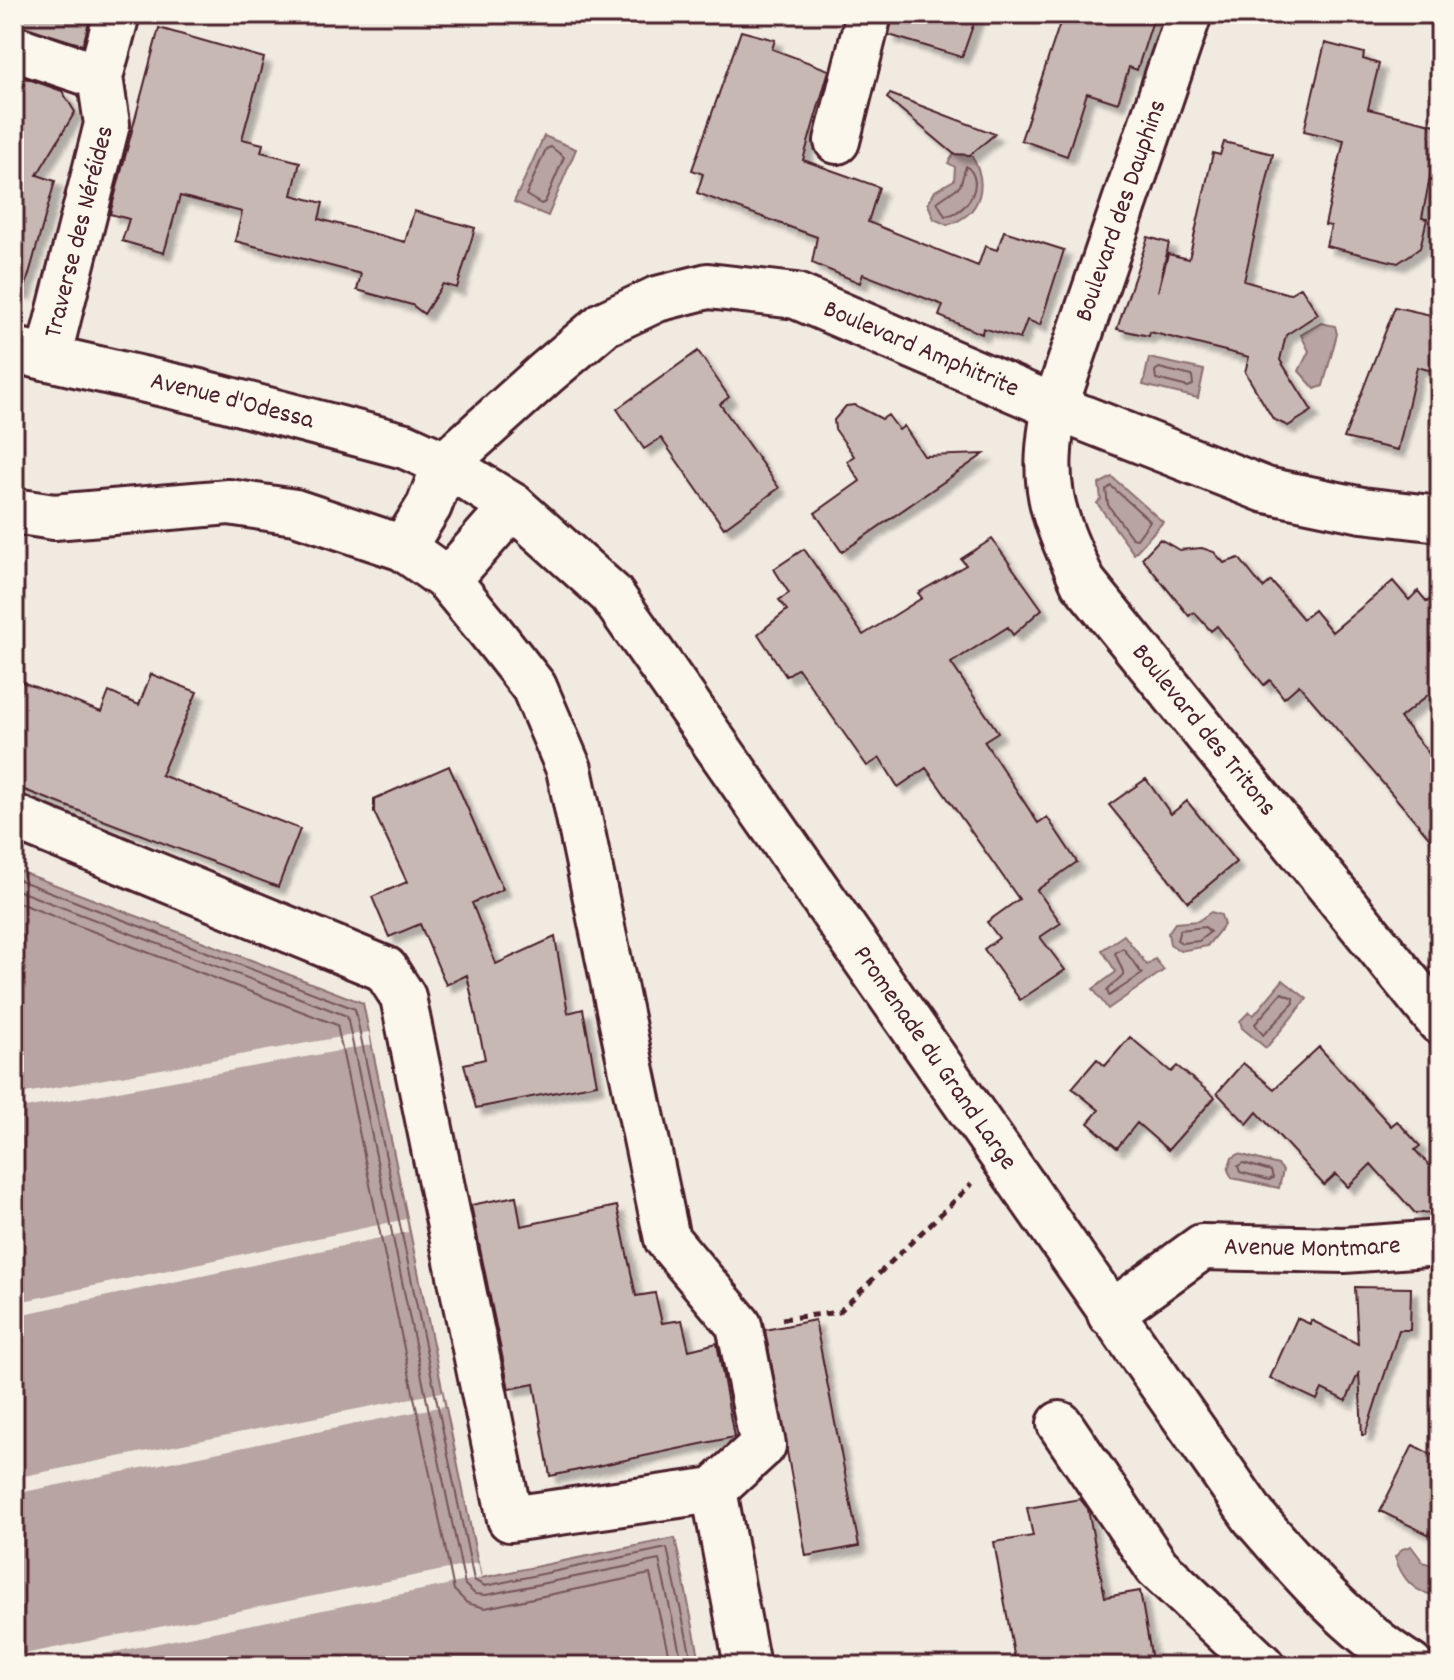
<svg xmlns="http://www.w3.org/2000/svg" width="1454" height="1680" font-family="Dekko,sans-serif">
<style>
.water{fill:#b8a4a2;stroke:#8c6f72;stroke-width:2}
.pier{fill:#f0eae0}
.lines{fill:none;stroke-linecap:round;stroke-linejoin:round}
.shore{stroke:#76545b;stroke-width:2}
.building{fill:#c8b8b3;stroke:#4a1f2b;stroke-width:2;filter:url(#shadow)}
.minor-casing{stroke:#4a1f2b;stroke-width:50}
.path{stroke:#4a1f2b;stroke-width:5;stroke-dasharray:8 6;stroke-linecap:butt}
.minor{stroke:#fbf7ec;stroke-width:44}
.labels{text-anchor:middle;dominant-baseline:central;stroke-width:6;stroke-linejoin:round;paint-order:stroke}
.street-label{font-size:26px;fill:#4a1f2b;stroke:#fbf7ec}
</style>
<defs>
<filter id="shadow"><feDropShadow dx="7" dy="7" stdDeviation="2" flood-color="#0004"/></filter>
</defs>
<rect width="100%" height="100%" fill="#f0eae0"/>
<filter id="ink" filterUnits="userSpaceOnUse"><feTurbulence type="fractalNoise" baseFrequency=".0125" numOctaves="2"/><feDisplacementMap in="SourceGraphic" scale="16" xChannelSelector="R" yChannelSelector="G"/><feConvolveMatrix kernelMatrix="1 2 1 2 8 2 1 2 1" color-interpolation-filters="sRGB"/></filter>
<g filter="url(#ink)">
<path class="water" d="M544,136L576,149L548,216L514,202Z
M954,154L971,155C989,183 982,215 947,225L934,219L928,204L935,191L954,180L955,167L948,163Z
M1321,323L1335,326L1337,334L1323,386L1315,389L1299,371L1309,351L1301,335Z
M1149,358L1204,370L1198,398L1143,385Z
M1112,477L1163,522L1134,554L1097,503L1101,499L1099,484Z
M14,869L363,1003L481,1578L675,1538L701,1666H14Z
M1211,912L1221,915L1224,925L1207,946L1180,951L1170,944L1168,933L1175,923L1198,921Z
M1124,935L1147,965L1155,959L1164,970L1108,1009L1093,989L1116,972L1102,950Z
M1283,980L1307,999L1266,1048L1242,1028L1240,1021L1249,1012L1254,1015Z
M1239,1154L1278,1165L1283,1170L1279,1188L1232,1178L1228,1170L1232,1158Z
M1411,1546L1423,1562L1440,1568V1595C1414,1596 1401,1576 1395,1557L1402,1549Z"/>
<path class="pier" d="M369,1032L371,1045L14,1110V1095Z
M406,1219L408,1232L14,1316V1303Z
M442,1392L444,1406L14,1494V1478Z
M478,1563L481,1578L45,1666H14V1656Z"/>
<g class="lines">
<path class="shore" d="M551,147L564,157L545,202L541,204L526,195L546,149Z
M966,166C987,182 967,214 945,216L937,202L960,186Z
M1159,368L1192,376L1193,385L1188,387L1156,379L1155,371Z
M1111,486L1150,521L1137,539L1132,538L1108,505L1106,490Z
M14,878L355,1009L474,1580L485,1586L667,1548L693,1666
M14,889L347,1016L465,1585L475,1594L486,1595L659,1560L683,1666
M14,901L337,1025L454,1590L467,1603L485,1608L650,1574L671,1666
M1205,927L1210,932L1199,941L1182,943L1177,940L1180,930Z
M1123,948L1142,974L1109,996L1107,990L1124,974L1115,953Z
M1282,993L1293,998L1294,1003L1263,1035L1255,1024Z
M1243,1163L1271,1171L1273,1178L1269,1180L1240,1172L1238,1166Z"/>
</g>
<path class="building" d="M14,14H91L83,45L14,24Z
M893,14H977L962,57L889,35Z
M1063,14H1155L1137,70L1129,67L1118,103L1087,93L1067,156L1021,140Z
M159,28L264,58L242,139L263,144L261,152L300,162L292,195L323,203L319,219L405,242L414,211L475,228L457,288L443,284L424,314L412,305L357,290L361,274L235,241L242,212L180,196L164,253L122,241L129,219L110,214Z
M741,31L775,40L772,49L829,70L803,160L879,187L868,222L978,266L985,246L997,250L1004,231L1064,250L1040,325L1027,320L1020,339L983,328L982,334L939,316L943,305L863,274L860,283L812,263L817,237L697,193L703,174L692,170Z
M1325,43L1364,53L1363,59L1379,64L1368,109L1440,126L1422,218L1427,219L1420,248L1398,263L1326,246L1331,226L1325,225L1344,140L1304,131Z
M14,74L62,91L75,112L37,175L55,181L24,292L14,290Z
M890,94L995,134L970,155L954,154L887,98Z
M1224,142L1273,154L1244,281L1289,294L1301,287L1318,314L1286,335L1280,360L1312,411L1288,426L1273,419L1245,372L1249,357L1150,332L1149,336L1117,329L1148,237L1169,243L1158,292L1168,254L1189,259L1213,153L1220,155Z
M1395,307L1440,317V373L1417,367L1398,450L1344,438Z
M698,351L729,397L720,404L779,488L724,528L661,438L644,449L617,409Z
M855,405L882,419L888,415L899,430L904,426L924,456L984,454L842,552L815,513L860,481L847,461L854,456L835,429L834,420L846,406Z
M992,539L1042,609L1013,635L1008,627L951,663L998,732L984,741L1038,823L1047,817L1077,862L1037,890L1061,923L1040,937L1065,970L1020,1000L984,949L999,938L987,922L1019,899L926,768L898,787L880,758L867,766L798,668L786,676L758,634L787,610L779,600L789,593L774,569L804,549L863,635L922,598L918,593L966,565L961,559Z
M1160,539L1179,550L1202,548L1214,552L1224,563L1239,558L1263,588L1271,581L1303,619L1314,610L1332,632L1393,581L1409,600L1418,591L1427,602L1440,591V685L1400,718L1440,767V850L1299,685L1284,698L1270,680L1264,685L1217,626L1211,631L1194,612L1189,616L1142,558Z
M151,674L197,692L161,775L300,829L278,887L14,786V679L101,712L109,692L139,705Z
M449,766L503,889L472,903L496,964L555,937L568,1013L583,1009L597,1084L476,1108L464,1064L485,1059L467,975L446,985L420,924L389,937L372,897L407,882L374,812V799Z
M1146,779L1171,814L1187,801L1236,862L1188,902L1109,805Z
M1130,1037L1171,1072L1177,1066L1215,1097L1168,1150L1137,1123L1117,1148L1088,1123L1099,1110L1072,1088L1097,1059L1105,1066Z
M1319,1047L1391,1126L1397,1121L1420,1146L1415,1150L1440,1177V1212L1415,1213L1371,1164L1348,1187L1336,1174L1324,1185L1257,1112L1247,1124L1217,1093L1243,1063L1274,1089Z
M516,1196L521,1226L617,1206L636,1296L655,1293L662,1323L682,1320L689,1350L717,1343L734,1437L550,1476L534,1384L509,1389L471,1205Z
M1355,1287L1411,1288L1410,1330H1399L1365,1435H1362L1359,1372L1346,1401L1322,1389L1317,1400L1270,1378L1297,1318L1310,1324L1311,1320L1358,1344Z
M815,1320L859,1546L806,1556L765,1330Z
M1413,1445L1440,1459V1540L1380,1511Z
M1080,1499L1088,1509L1105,1597L1140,1591L1153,1666H1016L994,1542L1033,1536L1027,1508Z"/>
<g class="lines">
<defs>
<g id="minor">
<path id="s1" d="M1189,14L1055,407C1040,485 1051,512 1083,582L1440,1022"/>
<path d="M14,48L100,77"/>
<path d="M837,141L869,14"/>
<path id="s2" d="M14,350L199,392L405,446L445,464L513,506L611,594L1254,1517C1301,1572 1349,1627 1411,1666"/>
<path id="s3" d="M48,358L107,124L100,77L117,14"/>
<path d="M14,511L54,517L229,502L295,512L403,548L448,580L486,626L534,687L569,769L667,1239L739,1325L763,1445L714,1490L510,1519L403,997L385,969L14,817"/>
<path id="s4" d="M403,548L429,506L445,464L546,373L604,324L657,299L708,286L796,296L1055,407L1266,490L1362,510L1440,519"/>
<path d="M448,580L513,506"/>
<path id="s5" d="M1110,1314L1202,1247L1344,1250L1440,1243"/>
<path d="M1060,1424L1157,1567L1262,1666"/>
<path d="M714,1490L747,1666"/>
</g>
</defs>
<use href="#minor" class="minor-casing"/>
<path class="path" d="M782,1319L839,1312L972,1184"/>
<use href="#minor" class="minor"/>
</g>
</g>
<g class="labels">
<g class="street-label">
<text transform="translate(1122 211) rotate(-71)">Boulevard des Dauphins</text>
<text stroke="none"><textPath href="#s3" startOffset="130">Traverse des Néréides</textPath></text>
<text stroke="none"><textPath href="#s4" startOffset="642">Boulevard Amphitrite</textPath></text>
<text stroke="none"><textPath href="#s2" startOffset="224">Avenue d'Odessa</textPath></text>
<text stroke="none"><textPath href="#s1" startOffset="788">Boulevard des Tritons</textPath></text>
<text stroke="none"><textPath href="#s2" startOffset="1224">Promenade du Grand Large</textPath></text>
<text stroke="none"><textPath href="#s5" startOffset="224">Avenue Montmare</textPath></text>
</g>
</g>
<rect width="1454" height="1680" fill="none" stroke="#fbf7ec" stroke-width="48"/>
<rect x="24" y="24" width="1406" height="1632" fill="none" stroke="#4a1f2b" stroke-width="3" filter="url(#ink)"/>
</svg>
